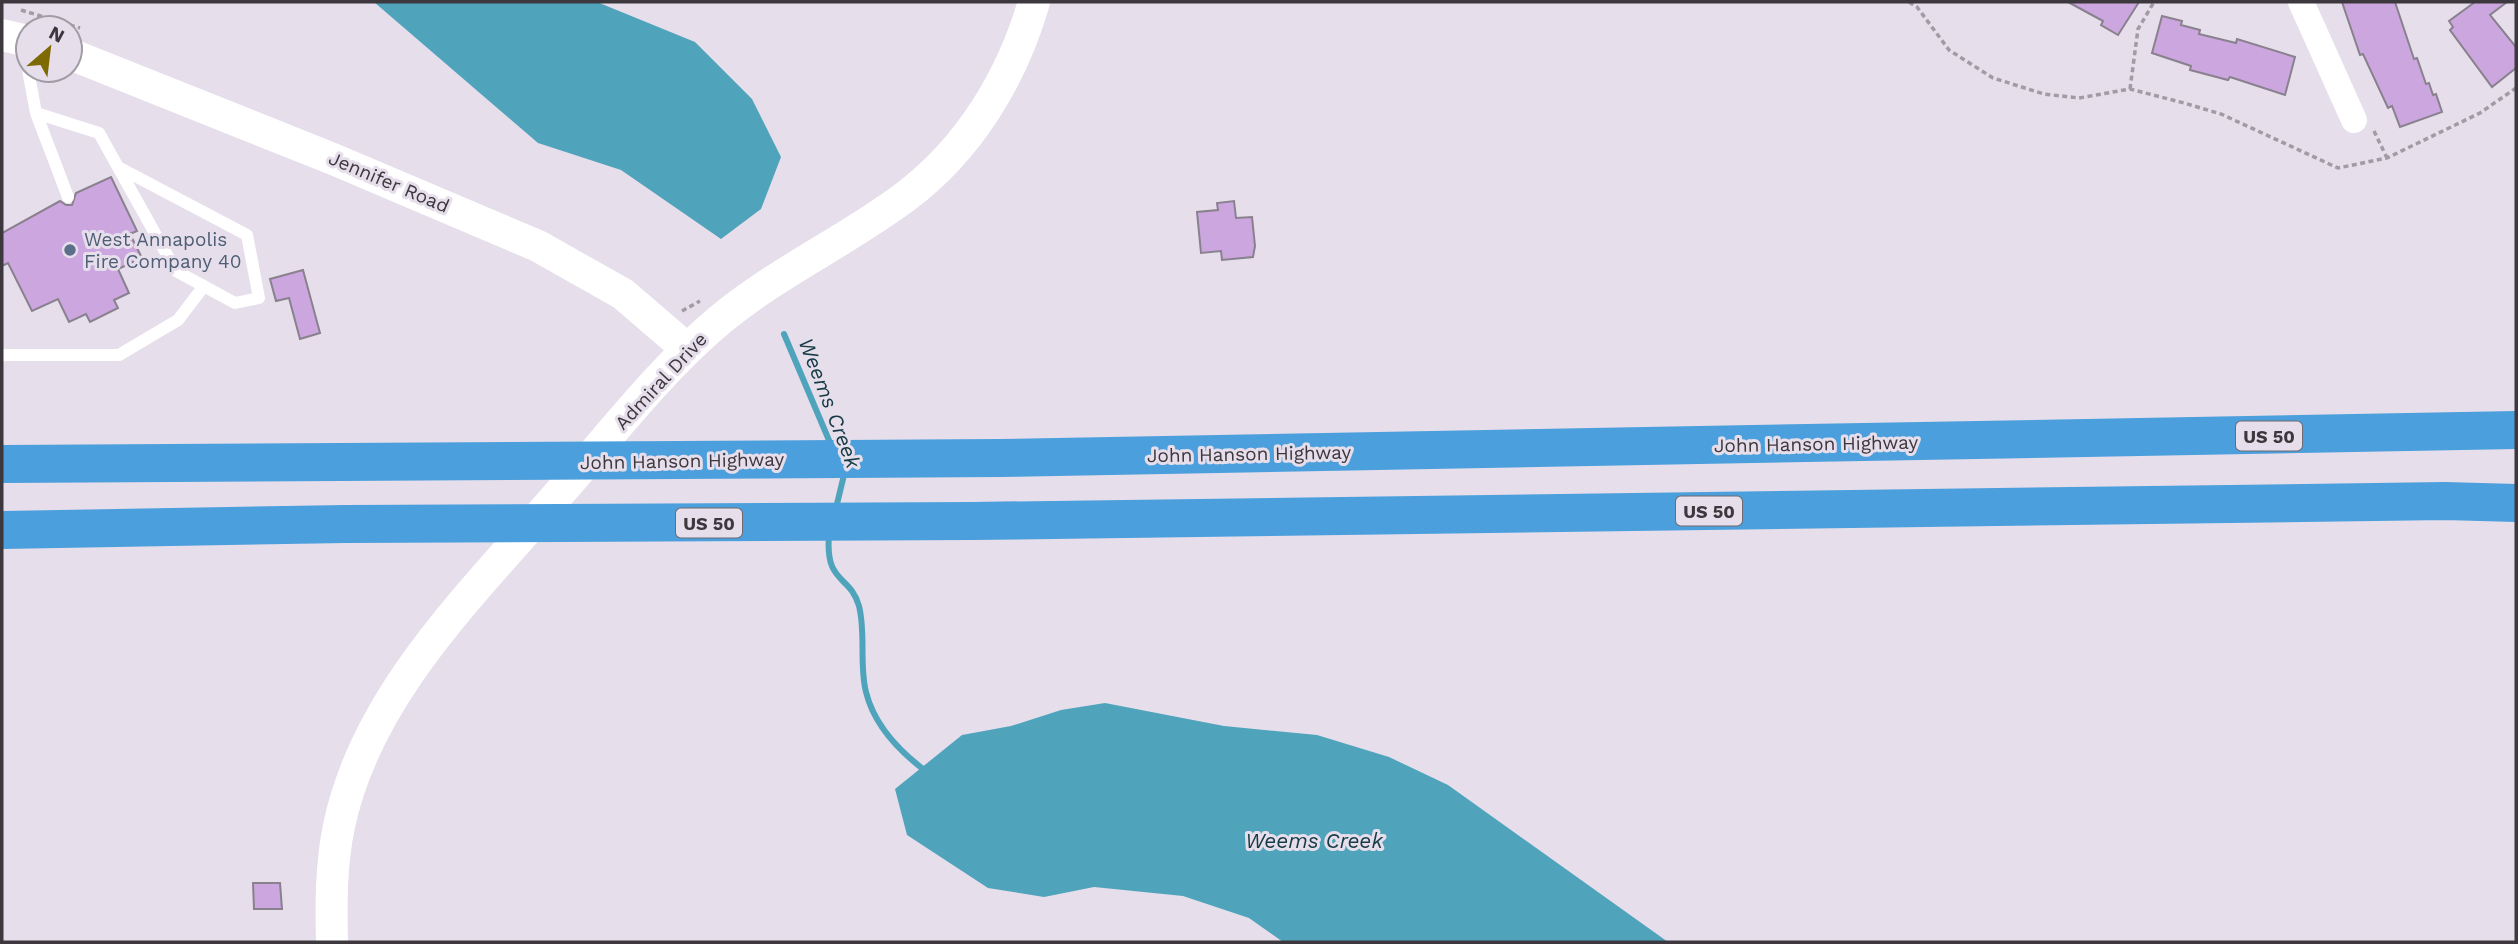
<svg xmlns="http://www.w3.org/2000/svg" width="2518" height="944" font-family="'Work Sans',sans-serif">
<style>
.water{fill:#4fa4bc}
.lines{fill:none;stroke-linecap:round;stroke-linejoin:round}
.stream{stroke:#4fa4bc;stroke-width:6}
.building{fill:#cba6df;stroke:#89818d;stroke-width:2}
.path{stroke:#a19ba4;stroke-width:3.5;stroke-dasharray:5 3.5;stroke-linecap:butt}
.service{stroke:#fff;stroke-width:12}
.minor{stroke:#fff;stroke-width:26}
.tertiary{stroke:#fff;stroke-width:32}
.motorway{stroke:#4b9fdc;stroke-width:38}
.service-dot{fill:#5c6f8a;stroke:#e6deeb;stroke-width:2.5}
.labels{text-anchor:middle;dominant-baseline:central;stroke-width:6;stroke-linejoin:round;paint-order:stroke}
.shield{fill:#e6deeb;stroke:#6f6a71;stroke-width:2}
.shield-label{font-size:18px;font-weight:bold;fill:#3c383d}
.street-label{font-size:19px;fill:#3c383d;stroke:#e6deeb}
.service-label{font-size:19px;fill:#4e5e75;stroke:#e6deeb;text-anchor:start}
.water-label{font-size:21px;font-style:italic;fill:#143b46;stroke:#e6deeb}
</style>
<rect width="100%" height="100%" fill="#e6deeb"/>
<path class="water" d="M374,2H597L695,42L752,99L781,157L761,209L721,239L621,170L538,143Z
M1105,703L1224,726L1317,735L1389,757L1448,785L1668,942H1283L1249,918L1183,896L1094,887L1044,897L988,888L907,835L895,789L962,735L1011,726L1061,710Z"/>
<g class="lines">
<path class="stream" d="M784,334L831,445
M836,508L844,475L842,471
M829,535C825,585 850,574 859,606C866,633 859,665 866,692C874,725 900,752 927,772"/>
</g>
<path class="building" d="M2068,2H2139L2118,35L2101,25L2103,21Z
M2342,2H2395L2414,59L2417,58L2426,84L2429,83L2433,95L2436,94L2442,112L2400,127L2392,106L2388,108L2363,54L2360,55Z
M2475,2H2507L2490,15L2516,47V68L2492,87L2450,30L2453,27L2449,21Z
M2162,16L2182,21L2181,25L2200,30L2199,34L2236,43L2237,39L2295,57L2285,95L2230,77L2228,80L2190,70L2191,66L2152,53Z
M111,177L137,231L130,234L142,258L118,269L129,293L114,300L118,308L90,322L86,314L69,322L58,299L32,311L8,263L2,266V233L60,201L66,205H72L76,193Z
M1234,201L1236,218L1252,217L1255,246L1253,257L1222,260L1221,251L1201,253L1197,212L1218,210L1217,203Z
M303,270L320,333L300,339L289,298L276,301L270,279Z
M253,883H280L282,909H254Z"/>
<g class="lines">
<path class="path" d="M1909,2L1917,7L1949,50L1993,78L2044,94L2079,98L2130,89L2184,103L2221,114L2338,168L2387,158L2480,113L2516,88
M21,10L80,28
M2130,89L2138,29L2154,2
M2374,131L2387,158
M682,311L700,301"/>
<path class="service" d="M28,70L36,113L99,133L176,271L235,303L259,298L247,235L118,167
M36,113L68,197
M2,355H119L178,320L204,286"/>
<path class="minor" d="M2301,2L2354,120"/>
<path class="tertiary" d="M2,35L28,41
M70,54L333,159L538,246L623,294L687,349
M332,942C331,904 331,864 339,826C367,692 477,589 563,489C614,431 662,368 721,319C778,272 846,241 905,197C969,149 1012,78 1034,2"/>
<path class="motorway" d="M2,464L999,458L2516,430
M2,530L346,524L972,521L2445,501L2516,503"/>
</g>
<circle class="service-dot" cx="70" cy="250" r="7"/>
<g class="labels">
<g class="shield">
<rect x="2236" y="421.5" width="66" height="29" rx="5"/>
<rect x="1676" y="496.5" width="66" height="29" rx="5"/>
<rect x="676" y="508.5" width="66" height="29" rx="5"/>
</g>
<g class="shield-label">
<text x="2269" y="436">US 50</text>
<text x="1709" y="511">US 50</text>
<text x="709" y="523">US 50</text>
</g>
<g class="street-label">
<text transform="translate(389 182) rotate(23)">Jennifer Road</text>
<text transform="translate(661 381) rotate(-47)">Admiral Drive</text>
<text transform="translate(1816 444) rotate(-1)">John Hanson Highway</text>
<text transform="translate(1249 454) rotate(-1)">John Hanson Highway</text>
<text transform="translate(682 461) rotate(-1)">John Hanson Highway</text>
</g>
<g class="service-label">
<text x="84" y="239">West Annapolis<tspan x="84" dy="22">Fire Company 40</tspan></text>
</g>
<g class="water-label">
<text transform="translate(830 403) rotate(69)">Weems Creek</text>
<text x="1314" y="840">Weems Creek</text>
</g>
</g>
<rect width="2518" height="944" fill="none" stroke="#3c383d" stroke-width="7"/>
<g transform="translate(49 49) rotate(28)"><circle r="33" fill="#e6deeb" stroke="#a29ca5" stroke-width="2"/>
<path d="M0-5L12 26L0 18L-12 26Z" fill="#7e6a02"/>
<text y="-10" font-size="19" font-weight="bold" text-anchor="middle" fill="#3c383d">N</text>
</g>
</svg>
